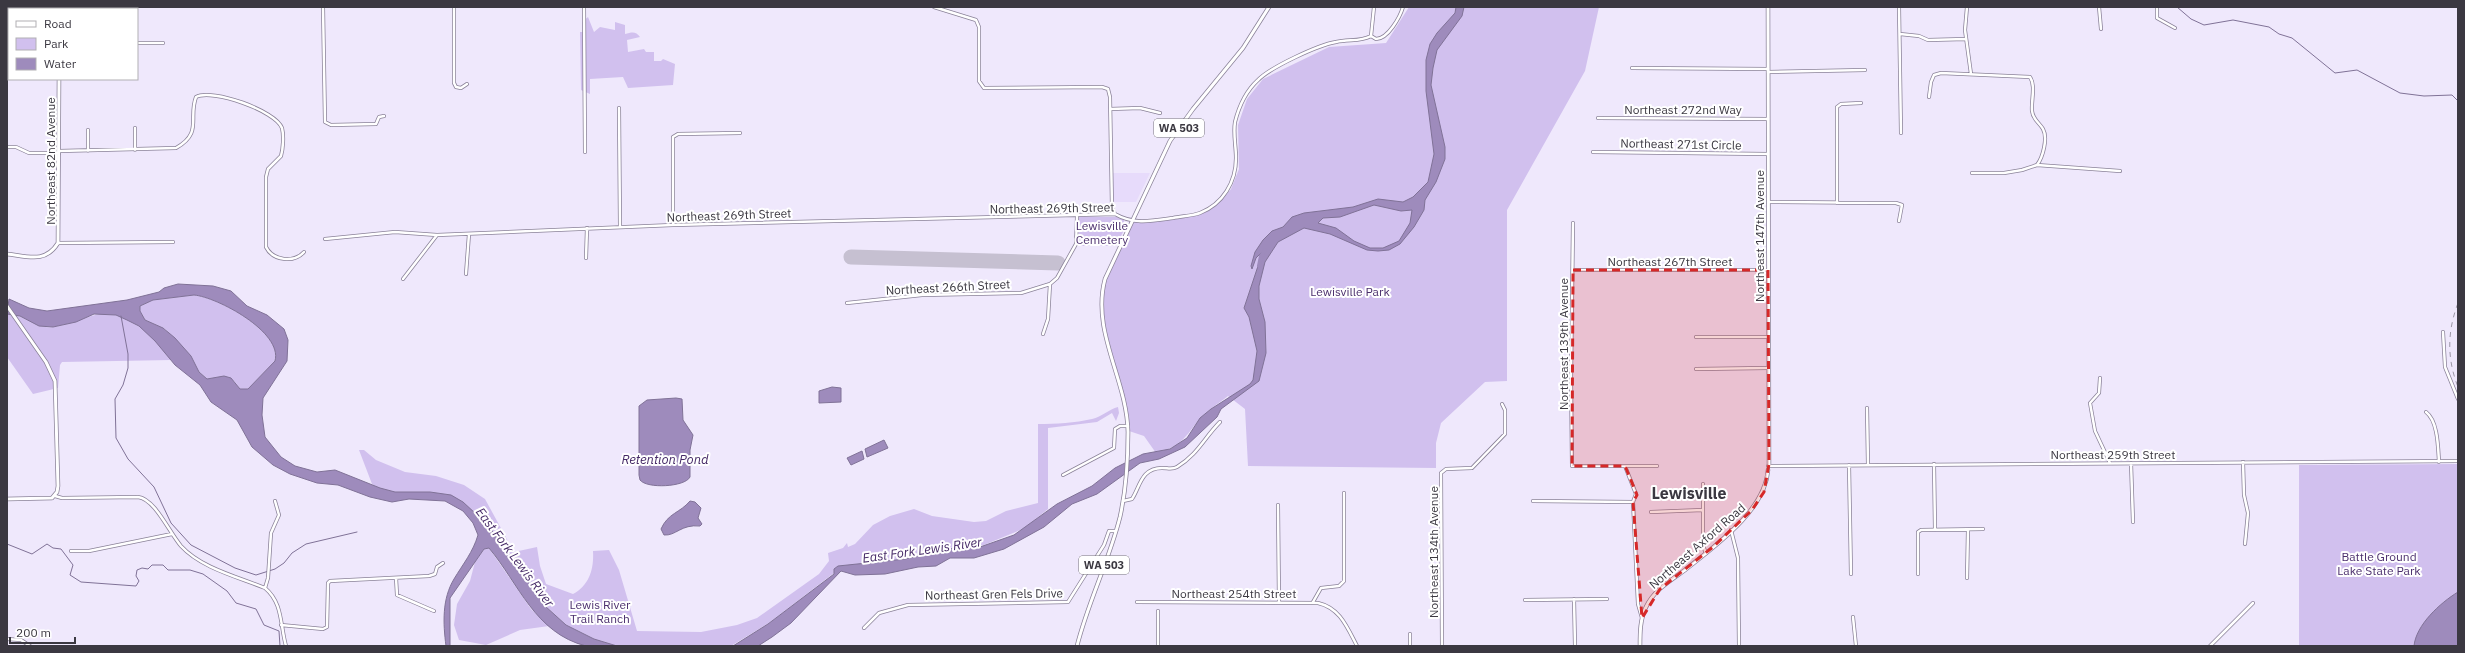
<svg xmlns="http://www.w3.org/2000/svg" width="2465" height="653" font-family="'IBM Plex Sans',sans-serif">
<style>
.built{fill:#e7dbfb}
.green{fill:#d1c0ee}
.water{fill:#9e8bbc;stroke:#807297;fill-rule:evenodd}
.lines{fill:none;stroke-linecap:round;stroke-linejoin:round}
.stream{stroke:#807297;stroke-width:1}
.river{stroke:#9e8bbc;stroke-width:4}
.runway{stroke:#c6c0d1;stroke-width:15}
.minor-casing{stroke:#8a8298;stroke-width:4}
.major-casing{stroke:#8a8298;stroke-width:4.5}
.minor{stroke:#fff;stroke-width:2.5}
.major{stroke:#fff;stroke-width:3}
.rail{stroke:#9c97a6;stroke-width:1;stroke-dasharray:5 5;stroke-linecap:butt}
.marked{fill:#d62828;fill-opacity:0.2;stroke:#d62828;stroke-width:3;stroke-dasharray:8 5;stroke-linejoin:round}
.labels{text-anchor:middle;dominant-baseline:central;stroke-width:4;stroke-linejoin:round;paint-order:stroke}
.shield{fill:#fff;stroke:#76747a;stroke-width:1}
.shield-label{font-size:11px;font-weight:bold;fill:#3b3841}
.street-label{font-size:12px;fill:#3b3841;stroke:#fff}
.park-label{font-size:12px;fill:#4b2f6d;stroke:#fff}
.water-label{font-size:13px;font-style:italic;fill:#462a67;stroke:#fff}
.district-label{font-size:16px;font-weight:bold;fill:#3b3841;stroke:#fff}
</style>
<rect width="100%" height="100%" fill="#efe8fc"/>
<path class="built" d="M1113,173H1150L1136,202H1113Z"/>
<path class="green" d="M1409,7H1599L1585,71L1507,210V381L1485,382L1441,423L1436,443V468L1248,466L1245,409L1228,396C1219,403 1207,411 1199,420C1184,438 1181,447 1156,453L1144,436L1129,431C1123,382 1091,329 1105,279C1111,259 1124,239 1132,220L1141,223L1195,215L1207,211L1223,199L1231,189L1239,169L1238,125L1247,99L1263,79L1329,47L1386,43Z
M588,17L594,32L600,27L615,30V22L625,25V34C632,32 636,31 640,37L627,40L628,52L644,49L646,52H654V61H661L663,59L675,64L673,85L628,88L623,77L590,79V94L581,90L580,32H583L582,22Z
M1079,217H1117L1124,220L1123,232L1116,246H1079Z
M194,295C217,297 283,332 275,361L248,389H240L234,381L207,379L196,369L191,356L165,329L145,320L140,311V306L153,300Z
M108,313C132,317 160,338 171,360L62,362L60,365L58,388L33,394L7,357V314C25,313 36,330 54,327C73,324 89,314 108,313Z
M1118,407L1119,413L1116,421L1112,413L1097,422L1048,428V509L1025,528L984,545L955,548L939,553L869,564L837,567L834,573L769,623L731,646H617L594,639L566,625L545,606L488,525C477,516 463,505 450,500C426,490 393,503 372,484L359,450H364L376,460L405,472L436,476L464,485L485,499L514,552L537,547L540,566L546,584L573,594C590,585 594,568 593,551L609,550L619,570L637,631L701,632L737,625L757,618L819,574L829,561L828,553L843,548L847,543L848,547L855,544L873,525L890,516L914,509L932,516L974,522L986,521L1006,511L1038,503V424C1056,424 1075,423 1092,419C1102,417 1109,409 1118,407Z
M2458,464V646H2299V465Z
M489,548L531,609L549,626L520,630L486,645L459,640L454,625L457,604L470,581L475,562L484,549Z"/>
<path class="water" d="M1456,7H1464L1462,16L1437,50L1433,68L1431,85L1445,147V159L1436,182L1425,200L1424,210L1414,227L1400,244L1389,250L1378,251L1367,250L1330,234L1304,228L1278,242L1265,262L1259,286V299L1265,322L1266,353L1259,381L1221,409L1217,417L1185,447L1159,459L1140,463L1097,494L1072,504L1044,527L1004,549L974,558H950L936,566L918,567L885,574L855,575L841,571L791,623L772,637L758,646H733L768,624L834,574V569L838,566L905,559L954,548L980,547L1014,535L1057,504L1092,486L1115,468L1143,454L1170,449L1187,438L1200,418L1211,409L1250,384L1253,380L1257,351L1249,317L1244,308L1263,251L1256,258L1252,269L1251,266L1255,252L1263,240L1272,231L1283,227L1292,217L1304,213L1353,207L1378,199L1403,202L1413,197L1428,182L1434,154L1426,91V60L1430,44L1437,33L1455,13ZM1374,205L1401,211L1412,210L1410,223L1399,241L1383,248H1370L1354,241L1336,228L1318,223L1323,218L1340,217Z
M178,284L213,286L231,291L247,306L267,315L284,329L288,340L287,361L263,398L262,415L265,437L281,457L295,466L317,472L335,470L380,488L395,492H430L451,495L463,502L488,525L545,606L566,625L594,639L617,646C607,646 595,648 586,646C535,633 519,584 489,548L484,549L450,598V646H446C443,623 442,599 454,579C463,564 473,552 478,535L473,523L463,511L445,501L409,499L392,502L370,497L338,485L317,483L290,474L273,465L252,447L237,420L211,402L200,385L175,365L155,341L139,326L127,320L116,315L94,314L76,322L53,327L39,326L20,316L7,314L9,299L29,308L47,311L127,300L159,292L164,288ZM194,295C217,297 283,332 275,361L248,389H240L231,378L224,376L207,379L199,372L191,356L175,338L163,328L145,320L140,311V306L153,300Z
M832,387L841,388V402L819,403V391Z
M676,398L682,399L683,420L693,435L690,450V477C685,487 647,489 640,480L639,475V406L647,400Z
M884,440L888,448L867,457L865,449Z
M862,451L864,459L851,465L847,458Z
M690,501L695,502L701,508L698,518L702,524L700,526C681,524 676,536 664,535L661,529C668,513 680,513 690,501Z
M2458,592V646H2414C2416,625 2440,603 2458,592Z"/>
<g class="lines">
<path class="stream" d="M2177,7L2191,19L2204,25L2233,20L2269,27L2279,34L2292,38L2335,73L2357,70L2400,93L2424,96L2452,95L2458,101
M121,316L128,354V368L123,385L115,399L116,438L128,459L154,487L171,523L191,545L235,568L256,575L275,569L284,563L292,553L306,544L357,532
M7,544L32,554L47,544L53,548L61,549L73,565L70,575L81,582L136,586L139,581L136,576L137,570L142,568L148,569L152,565H163L168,570H190L203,574L227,591L236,603L256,609L264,625L279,631L280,646"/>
<path class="river" d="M1259,266L1261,256L1265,250"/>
<path class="runway" d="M851,257L1058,263"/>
<defs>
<path id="minor" d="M323,7L325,122L331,125L376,124L379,117L384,116
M454,7V83L456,87L461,88L467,84
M584,7L585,152
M934,7L976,20L979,27V81L984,88L1102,87L1108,89L1110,97L1112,208L1115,214
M1899,7L1901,133
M1967,7L1965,30L1971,74
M2099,7L2101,29
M2157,7V18L2175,28
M1900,34L1919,36L1928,40L1966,39
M1371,36L1376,39C1388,39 1400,17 1403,7
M1371,36L1374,7
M137,43H163
M1632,68L1768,69
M1768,72L1865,70
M1929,97L1931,82L1934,75L1941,73L2030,77C2036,86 2031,100 2032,111C2033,120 2039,122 2043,129C2048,138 2043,157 2037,165
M619,108L620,227
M1110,109L1140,108L1160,113
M1598,118L1768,119
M135,128V150
M7,147H16L29,153H59
M59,151L176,148C203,133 188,118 196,97C212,88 276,111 282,128C284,136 283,149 281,156L268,169L266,177V247C273,261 294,263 304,252
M88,151V130
M1593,152L1768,154
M1972,173H2004L2022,170L2037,165L2120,171
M1768,202L1896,203L1902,205L1899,221
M1837,203V107L1841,104L1861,103
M1573,223L1571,379L1572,466H1657
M673,225V137L678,134L740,133
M325,239L395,232L437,235L673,225L1115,214C1134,225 1152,221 1173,218C1182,216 1192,216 1200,213C1223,204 1236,182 1236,158C1236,146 1233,134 1235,122C1239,106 1246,91 1258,80C1271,67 1318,45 1336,42C1349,39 1360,42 1371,36
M58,243L173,242
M586,258L587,228
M1573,270H1768
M466,274L469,234
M403,279L437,235
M847,303L922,295L1021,293L1050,284L1057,278L1076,244L1077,217
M2443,332L2445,367L2458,399
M1043,334L1048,319L1050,284
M1696,337H1768
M1696,369L1768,368
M2100,378L2099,393L2090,403L2095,431L2110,463
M1867,408L1868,465
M2426,412C2438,421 2438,447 2439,462
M2243,462L2244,495L2248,513L2245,544
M2131,463L2133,522
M1934,464L1935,529
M1849,465L1851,574
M1625,466L1636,494L1633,502
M1768,466L2458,461
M1063,475L1114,448L1115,429L1120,426H1128
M1703,484V546L1706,553
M55,496L62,498L138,497C155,499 169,532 181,546C201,568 238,577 265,588C283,603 280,625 286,646
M1123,501L1132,499C1140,487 1141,468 1162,468C1168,468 1172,470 1177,467C1198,454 1204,438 1220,422
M1533,501L1633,502
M1633,502L1638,604L1642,618
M1278,505L1279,602
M1651,512L1703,510
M1731,530L1738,558L1739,646
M71,551H89L172,534
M1918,574V532L1921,530L1983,529
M396,578L397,595L434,611
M1967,578L1968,530
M265,588L268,578L271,533L279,515L275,501
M1574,599L1575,646
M1525,600L1607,599
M1137,602L1318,603C1340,608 1347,627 1357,646
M1313,602L1321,588L1339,586L1344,581V493
M1158,611V646
M1853,617L1856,646
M281,625L323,629L327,627L328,583L330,581L429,576L435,574L437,567L443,563
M864,628L879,613L908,605L1068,602L1104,545L1109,531H1115
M1410,634V646
M7,639L21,640L30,646
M1442,646L1441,473L1446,469L1472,468L1505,434V410L1502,404
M2210,646L2253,603"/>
<path id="major" d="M59,7V9
M1768,7L1769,464
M7,254C27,256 45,264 58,243L59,79
M7,306L46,362L55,381L58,486L57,492L52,498L7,499
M1077,646C1088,602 1109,561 1120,517C1126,490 1128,460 1128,432C1127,379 1091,332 1105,279L1170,141L1193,109L1243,48L1269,7
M1640,646C1640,633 1640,619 1646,607C1654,590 1670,581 1685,570C1715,546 1765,511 1768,470"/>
</defs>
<use href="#minor" class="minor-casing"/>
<use href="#major" class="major-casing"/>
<use href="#minor" class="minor"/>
<use href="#major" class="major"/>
<path class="rail" d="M2458,303C2447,332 2447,359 2458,387"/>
</g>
<path class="marked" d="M1573,270H1768L1769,464L1764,492L1752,510L1713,547L1660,589L1642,618L1633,502L1637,495L1625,466H1572Z"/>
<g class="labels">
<g class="shield">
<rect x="1154" y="119" width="50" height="18" rx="3"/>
<rect x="1079" y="556" width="50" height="18" rx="3"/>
</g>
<g class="shield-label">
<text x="1179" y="128">WA 503</text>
<text x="1104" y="565">WA 503</text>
</g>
<g class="street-label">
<text x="1683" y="109">Northeast 272nd Way</text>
<text transform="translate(1681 144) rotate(1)">Northeast 271st Circle</text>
<text transform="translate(50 161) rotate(-90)">Northeast 82nd Avenue</text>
<text transform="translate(1052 208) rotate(-1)">Northeast 269th Street</text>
<text transform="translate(729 215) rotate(-2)">Northeast 269th Street</text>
<text transform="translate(1759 236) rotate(-90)">Northeast 147th Avenue</text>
<text x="1670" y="261">Northeast 267th Street</text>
<text transform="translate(948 287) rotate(-3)">Northeast 266th Street</text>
<text transform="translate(1563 344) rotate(-90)">Northeast 139th Avenue</text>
<text x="2113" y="454">Northeast 259th Street</text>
<text transform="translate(1697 546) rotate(-41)">Northeast Axford Road</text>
<text transform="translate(1433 552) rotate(-90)">Northeast 134th Avenue</text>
<text x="1234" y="593">Northeast 254th Street</text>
<text transform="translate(994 594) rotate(-1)">Northeast Gren Fels Drive</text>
</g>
<g class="park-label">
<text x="1102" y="225">Lewisville<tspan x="1102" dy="14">Cemetery</tspan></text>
<text x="1350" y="291">Lewisville Park</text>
<text x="2379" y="556">Battle Ground<tspan x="2379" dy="14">Lake State Park</tspan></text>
<text x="600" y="604">Lewis River<tspan x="600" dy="14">Trail Ranch</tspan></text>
</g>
<g class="water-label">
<text x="665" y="459">Retention Pond</text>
<text transform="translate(922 550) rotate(-8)">East Fork Lewis River</text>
<text transform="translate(515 557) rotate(53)">East Fork Lewis River</text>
</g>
<g class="district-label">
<text x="1689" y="493">Lewisville</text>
</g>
</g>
<rect width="2465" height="653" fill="none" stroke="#3b3841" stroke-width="16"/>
<rect x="8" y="8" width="130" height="72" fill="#ffffff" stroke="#b1afb3"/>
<rect x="16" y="21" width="20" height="6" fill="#ffffff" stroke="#b1afb3"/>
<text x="44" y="28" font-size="12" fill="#3b3841">Road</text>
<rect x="16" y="38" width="20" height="12" fill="#d1c0ee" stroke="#b1afb3"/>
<text x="44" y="48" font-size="12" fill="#3b3841">Park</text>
<rect x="16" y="58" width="20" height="12" fill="#9e8bbc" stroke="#b1afb3"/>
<text x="44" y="68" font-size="12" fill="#3b3841">Water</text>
<path d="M10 637v6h65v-6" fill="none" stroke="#3b3841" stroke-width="2"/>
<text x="16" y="637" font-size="12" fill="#3b3841" stroke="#ffffff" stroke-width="3" paint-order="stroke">200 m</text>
</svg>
